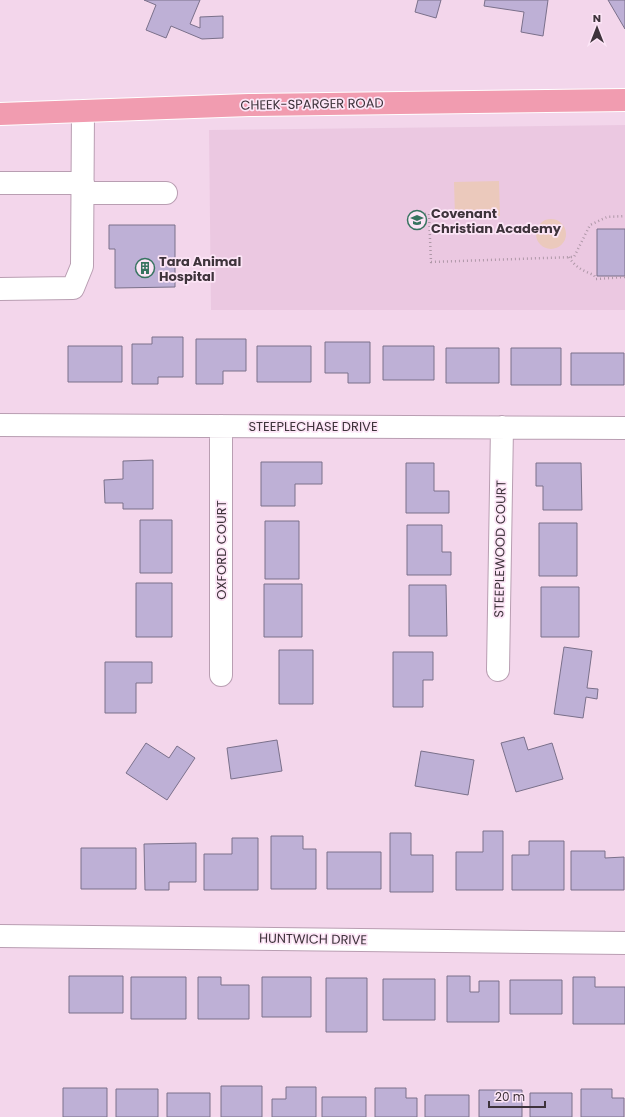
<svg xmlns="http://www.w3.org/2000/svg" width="625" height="1117" font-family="Poppins,sans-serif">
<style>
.built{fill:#ebc8e1}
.green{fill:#ebc9bc}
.building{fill:#beb0d6;stroke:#7a708a}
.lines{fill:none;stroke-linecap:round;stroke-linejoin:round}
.minor-casing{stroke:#b99eb2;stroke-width:24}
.major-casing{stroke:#fff;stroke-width:24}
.path{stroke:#ae97a7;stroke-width:2.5;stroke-dasharray:1 3;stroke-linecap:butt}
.minor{stroke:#fff;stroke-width:22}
.major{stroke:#f19cb0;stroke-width:22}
.labels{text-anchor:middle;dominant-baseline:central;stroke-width:3.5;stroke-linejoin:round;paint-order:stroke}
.street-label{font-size:13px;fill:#3e333b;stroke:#fce5f6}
.poi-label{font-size:13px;font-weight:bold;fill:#3e333b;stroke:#fce5f6;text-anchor:start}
</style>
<rect width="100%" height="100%" fill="#f3d6eb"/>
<path class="built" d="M625,125V310H211L209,130Z"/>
<path class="green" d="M499,181L500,216L455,217L454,182Z
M536 234a15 15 0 1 1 30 0a15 15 0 1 1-30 0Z"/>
<path class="building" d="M144,0H200L190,24L200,28V17L223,16V38L202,39L171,26L166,38L146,30L156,5Z
M418,0H441L436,18L415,12Z
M485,0H548L543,36L521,32L524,12L484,6Z
M608,0H625V29Z
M109,225H175V287L115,288V249H109Z
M597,229H625V276H597Z
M152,337H183V377H158V384H132V344H152Z
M196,339H246V371H223V384H196Z
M325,342H370V383H348V373H325Z
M68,346H122V382H68Z
M257,346H311V382H257Z
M383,346H434V380H383Z
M446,348H499V383H446Z
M511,348H561V385H511Z
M571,353H624V385H571Z
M153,460V509H123V503H105L104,480L123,479V461Z
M261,462H322V484H295V506H261Z
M406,463H434V491H449V513H406Z
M536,463H581L582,510H543V486H536Z
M140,520H172V573H140Z
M265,521H299V579H265Z
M539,523H577V576H539Z
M407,525H442V552H451V575H407Z
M136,583H172V637H136Z
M264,584H302V637H264Z
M409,585H446L447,636H409Z
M541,587H579V637H541Z
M564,647L592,651L587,688L598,689L597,699L586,697L583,718L554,714Z
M279,650H313V704H279Z
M393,652H433V680H423V707H393Z
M105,662H152V683H136V713H105Z
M524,737L528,750L552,743L563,779L516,792L501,743Z
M277,740L282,771L231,779L227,748Z
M146,743L169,758L177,746L195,758L167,800L126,773Z
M421,751L474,760L468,795L415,786Z
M483,831H503V890H456V852H483Z
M390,833H411V855H433V892H390Z
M271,836H303V849H316V889H271Z
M232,838H258V890H204V854H232Z
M529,841H564V890H512V855H529Z
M196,843V882H169V890H145L144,844Z
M81,848H136V889H81Z
M571,851H605V858L624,857V890H571Z
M327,852H381V889H327Z
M69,976H123V1013H69Z
M447,976H470V992H479V981H499V1022H447Z
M131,977H186V1019H131Z
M198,977H221V985H249V1019H198Z
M262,977H311V1017H262Z
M573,977H595V987H625V1024H573Z
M326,978H367V1032H326Z
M383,979H435V1020H383Z
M510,980H562V1014H510Z
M221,1086H262V1117H221Z
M286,1087H316V1117H272V1099H286Z
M63,1088H107V1117H63Z
M375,1088H406V1098H417V1117H375Z
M116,1089H158V1117H116Z
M581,1089H612V1098H624V1117H581Z
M479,1090H522V1117H479Z
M167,1093H210V1117H167Z
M530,1093H572V1117H530Z
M425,1095H469V1117H425Z
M322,1097H366V1117H322Z"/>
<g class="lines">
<defs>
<path id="minor" d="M0,183H83
M83,193H166
M0,289L73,288L82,266L83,111
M0,425L625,428
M221,426V675
M498,670L502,427
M0,936L625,943"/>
<path id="major" d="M0,114L249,105L625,100"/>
</defs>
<use href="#minor" class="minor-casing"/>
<use href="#major" class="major-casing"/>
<path class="path" d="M421,214H429L431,262L574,257L590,225L607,217L625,216
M569,257C575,267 583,271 594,275L596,279L625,277"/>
<use href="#minor" class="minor"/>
<use href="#major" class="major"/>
</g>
<defs>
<symbol id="school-ring" viewBox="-11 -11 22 22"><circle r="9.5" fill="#fce5f6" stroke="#377460" stroke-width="1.5"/><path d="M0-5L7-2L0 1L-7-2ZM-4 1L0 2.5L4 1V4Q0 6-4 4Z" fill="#377460"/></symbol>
<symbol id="building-ring" viewBox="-11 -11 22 22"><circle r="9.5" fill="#fce5f6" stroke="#377460" stroke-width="1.5"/><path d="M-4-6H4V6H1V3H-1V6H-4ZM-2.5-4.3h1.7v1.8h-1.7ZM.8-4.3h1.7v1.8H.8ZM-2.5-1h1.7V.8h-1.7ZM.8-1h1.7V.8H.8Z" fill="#377460"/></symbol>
</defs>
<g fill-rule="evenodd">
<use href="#school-ring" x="406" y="209" width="22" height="22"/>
<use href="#building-ring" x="134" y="257" width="22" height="22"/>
</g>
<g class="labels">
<g class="street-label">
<text transform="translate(312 104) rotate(-1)">CHEEK-SPARGER ROAD</text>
<text x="313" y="426">STEEPLECHASE DRIVE</text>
<text transform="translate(500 549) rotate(-89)">STEEPLEWOOD COURT</text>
<text transform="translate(221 550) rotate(-90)">OXFORD COURT</text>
<text transform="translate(313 939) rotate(1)">HUNTWICH DRIVE</text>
</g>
<g class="poi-label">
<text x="431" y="213">Covenant<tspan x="431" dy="15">Christian Academy</tspan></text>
<text x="159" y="261">Tara Animal<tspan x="159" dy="15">Hospital</tspan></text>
</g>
</g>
<g transform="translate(597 28)" stroke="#fce5f6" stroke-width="3" paint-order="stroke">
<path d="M0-3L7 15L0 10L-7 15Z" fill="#3e333b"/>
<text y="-6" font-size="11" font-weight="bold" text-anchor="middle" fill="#3e333b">N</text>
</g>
<path d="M489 1101v6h56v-6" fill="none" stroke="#3e333b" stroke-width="2"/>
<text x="495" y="1101" font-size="12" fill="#3e333b" stroke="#fce5f6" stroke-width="3" paint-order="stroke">20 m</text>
</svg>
